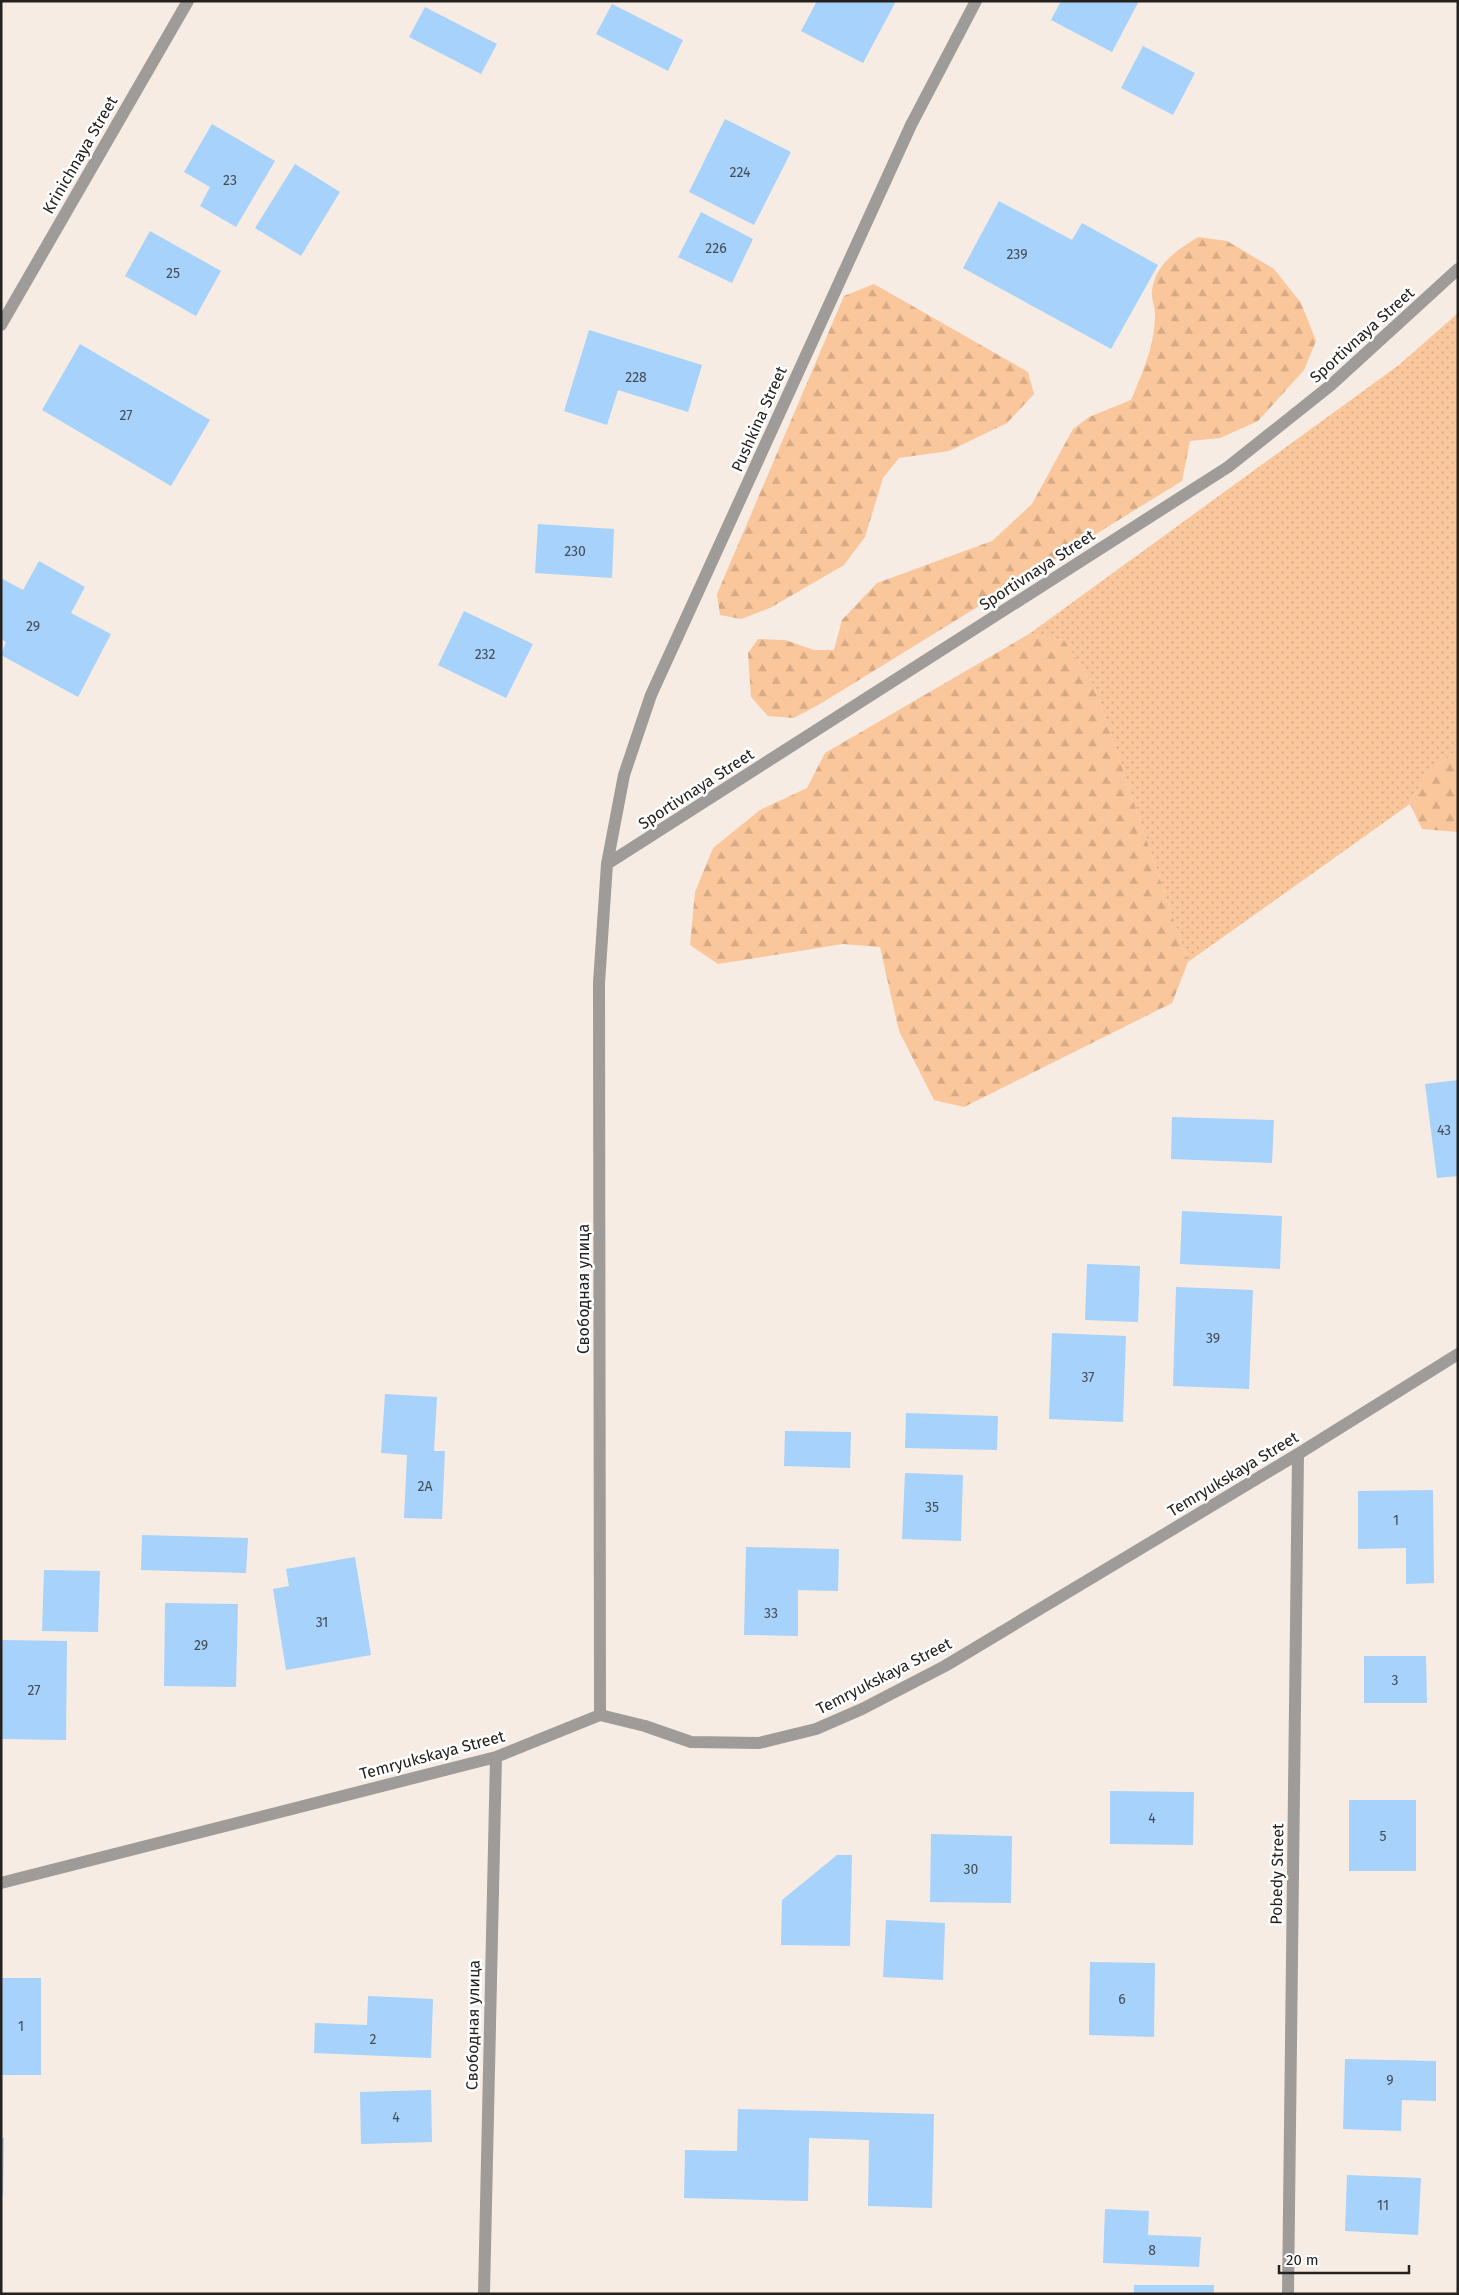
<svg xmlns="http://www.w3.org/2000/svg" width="1459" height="2295" font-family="'Fira Sans',sans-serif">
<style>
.grass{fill:url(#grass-dots)}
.forest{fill:url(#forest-firs)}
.building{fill:#a6d2fb}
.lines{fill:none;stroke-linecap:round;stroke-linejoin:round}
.minor{stroke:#9f9b98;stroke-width:12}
.labels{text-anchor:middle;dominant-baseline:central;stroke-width:5;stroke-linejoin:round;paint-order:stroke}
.number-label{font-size:14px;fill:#444d55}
.street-label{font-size:16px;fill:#24211e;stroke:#fff}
</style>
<defs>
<pattern id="grass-dots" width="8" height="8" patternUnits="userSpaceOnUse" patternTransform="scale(1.25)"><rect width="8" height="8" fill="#fac69b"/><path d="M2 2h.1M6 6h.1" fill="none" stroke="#d6aa85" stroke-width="1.8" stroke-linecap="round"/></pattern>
<pattern id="forest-firs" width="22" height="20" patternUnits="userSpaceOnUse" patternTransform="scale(1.25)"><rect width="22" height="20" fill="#fac69b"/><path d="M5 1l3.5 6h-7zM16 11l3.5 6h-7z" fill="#d6aa85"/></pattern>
</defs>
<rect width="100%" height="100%" fill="#f6ece4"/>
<path class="grass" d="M1458,313V750L1426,774L1410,804L1188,962L1095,688L1064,640L1029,634L1399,365Z"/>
<path class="forest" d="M1198,237L1227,241L1274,269L1301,303L1316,341L1304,370L1258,421L1220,438L1190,441L1182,481L820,704L794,718L768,716L751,697L748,653L758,639L785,640L814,650H834L842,620L877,583L992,541L1032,504L1073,429L1089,417L1131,400C1142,374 1154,347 1155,318C1156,309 1151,300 1152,291C1155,264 1177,250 1198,237Z
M874,284L1028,372L1034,394L1007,423L949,451L899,458L883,478L865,537L844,565L770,608L741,619L720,615L717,594L844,296Z
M1029,634L1064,640L1095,688L1188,962L1172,1003L964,1107L934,1100L899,1031L880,947L843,944L718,964L690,945L695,892L713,848L760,810L807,788L825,753Z
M1458,750V832L1422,829L1410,804L1426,774Z"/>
<path class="building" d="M817,1H892L895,3L863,63L801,31Z
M1061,1H1139L1112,52L1051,20Z
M612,4L683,40L668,71L596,34Z
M425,7L497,44L481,74L409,37Z
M1143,46L1195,73L1173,115L1121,88Z
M725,119L791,152L754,225L689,192Z
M212,124L275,161L236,227L200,206L210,187L184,172Z
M295,164L340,192L301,256L255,228Z
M999,201L1072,240L1082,223L1158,265L1111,349L963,268Z
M701,212L753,239L732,283L678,257Z
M150,231L221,271L196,316L125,276Z
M589,330L702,365L688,412L618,390L607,425L564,411Z
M80,344L210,420L171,486L42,410Z
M538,524L614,529L612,578L535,573Z
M39,561L85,587L71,613L111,634L78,697L1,655L6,642L1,639V578L23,590Z
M464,611L533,644L506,698L438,665Z
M1458,1080V1176L1437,1178L1425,1084Z
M1172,1117L1274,1120L1272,1163L1171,1159Z
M1182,1211L1282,1216L1280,1269L1180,1264Z
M1087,1264L1140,1266L1138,1322L1085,1320Z
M1176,1287L1253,1290L1249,1389L1173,1386Z
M1052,1333L1126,1336L1123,1422L1049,1419Z
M385,1394L437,1397L434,1451H445L442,1519L404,1518L407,1455L381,1453Z
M906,1413L998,1416L997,1450L905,1448Z
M785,1431L851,1432L850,1468L784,1466Z
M905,1473L963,1475L961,1541L902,1539Z
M1433,1490L1434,1583L1406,1584V1548L1358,1549V1491Z
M142,1535L248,1538L246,1573L141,1570Z
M746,1547L839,1549L838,1591L798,1590V1636L744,1635Z
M355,1557L371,1655L286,1670L273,1589L289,1586L286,1569Z
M44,1570L100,1571L98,1632L42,1631Z
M165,1603L238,1604L236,1687L164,1686Z
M1,1640L67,1641L66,1740L1,1739Z
M1364,1656H1426L1427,1703H1364Z
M1110,1791L1194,1792L1193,1845L1110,1844Z
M1349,1800H1416V1871H1349Z
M931,1834L1012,1836L1011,1903L930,1902Z
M837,1855H852L850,1946L781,1945L782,1900Z
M886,1920L945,1923L943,1980L883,1977Z
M1090,1962L1155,1963L1154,2037L1089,2035Z
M1,1978H41V2075H1Z
M368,1996L433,1999L431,2058L314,2053L315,2023L367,2025Z
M1345,2059L1436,2061V2101L1402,2100L1401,2131L1343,2129Z
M431,2090L432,2142L361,2144L360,2092Z
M738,2109L934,2114L932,2208L868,2206L869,2140L809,2138L808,2201L684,2198L685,2150L737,2151Z
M1,2138H4L3,2196H1Z
M1347,2175L1421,2178L1418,2235L1345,2231Z
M1105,2209L1149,2211L1148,2235L1201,2237L1199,2267L1103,2263Z
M1134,2285H1214V2294H1134Z"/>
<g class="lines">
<path class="minor" d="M1,325L188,1
M607,864L1228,467L1331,385L1458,269
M600,1715L599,983L607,864L624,775L651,695L911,125L976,1
M1,1883L496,1757L600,1715L645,1726L691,1742L759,1743L816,1729L862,1709L945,1666L1298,1454L1458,1354
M484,2294L496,1757
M1288,2294L1298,1454"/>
</g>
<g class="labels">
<g class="number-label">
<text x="740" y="172">224</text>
<text x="230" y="180">23</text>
<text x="716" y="248">226</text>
<text x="1017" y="254">239</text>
<text x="173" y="273">25</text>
<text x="636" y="377">228</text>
<text x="126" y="415">27</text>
<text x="575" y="551">230</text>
<text x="33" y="626">29</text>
<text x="485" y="654">232</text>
<text x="1444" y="1130">43</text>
<text x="1213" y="1338">39</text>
<text x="1088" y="1377">37</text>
<text x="425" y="1486">2А</text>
<text x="932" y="1507">35</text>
<text x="1396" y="1520">1</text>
<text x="771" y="1613">33</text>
<text x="322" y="1622">31</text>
<text x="201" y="1645">29</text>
<text x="1395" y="1680">3</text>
<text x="34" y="1690">27</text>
<text x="1152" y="1818">4</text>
<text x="1383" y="1836">5</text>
<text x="971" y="1869">30</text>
<text x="1122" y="1999">6</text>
<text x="21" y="2026">1</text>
<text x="373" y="2039">2</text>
<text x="1390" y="2080">9</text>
<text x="396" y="2117">4</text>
<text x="1383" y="2205">11</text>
<text x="1152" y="2250">8</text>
</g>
<g class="street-label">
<text transform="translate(80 155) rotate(-60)">Krinichnaya Street</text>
<text transform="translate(1362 335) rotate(-42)">Sportivnaya Street</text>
<text transform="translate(759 419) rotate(-66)">Pushkina Street</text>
<text transform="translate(1037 570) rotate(-33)">Sportivnaya Street</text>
<text transform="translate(696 789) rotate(-33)">Sportivnaya Street</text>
<text transform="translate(583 1289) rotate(-90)">Свободная улица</text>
<text transform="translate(1233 1474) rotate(-31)">Temryukskaya Street</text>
<text transform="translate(884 1676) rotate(-27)">Temryukskaya Street</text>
<text transform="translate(432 1755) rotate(-15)">Temryukskaya Street</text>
<text transform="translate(1277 1874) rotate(-89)">Pobedy Street</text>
<text transform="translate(473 2025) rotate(-89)">Свободная улица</text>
</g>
</g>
<rect width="1459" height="2295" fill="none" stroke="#24211e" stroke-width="5"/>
<path d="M1279 2265v8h130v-8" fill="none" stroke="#24211e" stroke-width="2.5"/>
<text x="1286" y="2265" font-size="15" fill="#24211e" stroke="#ffffff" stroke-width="4" paint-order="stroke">20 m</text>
</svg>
